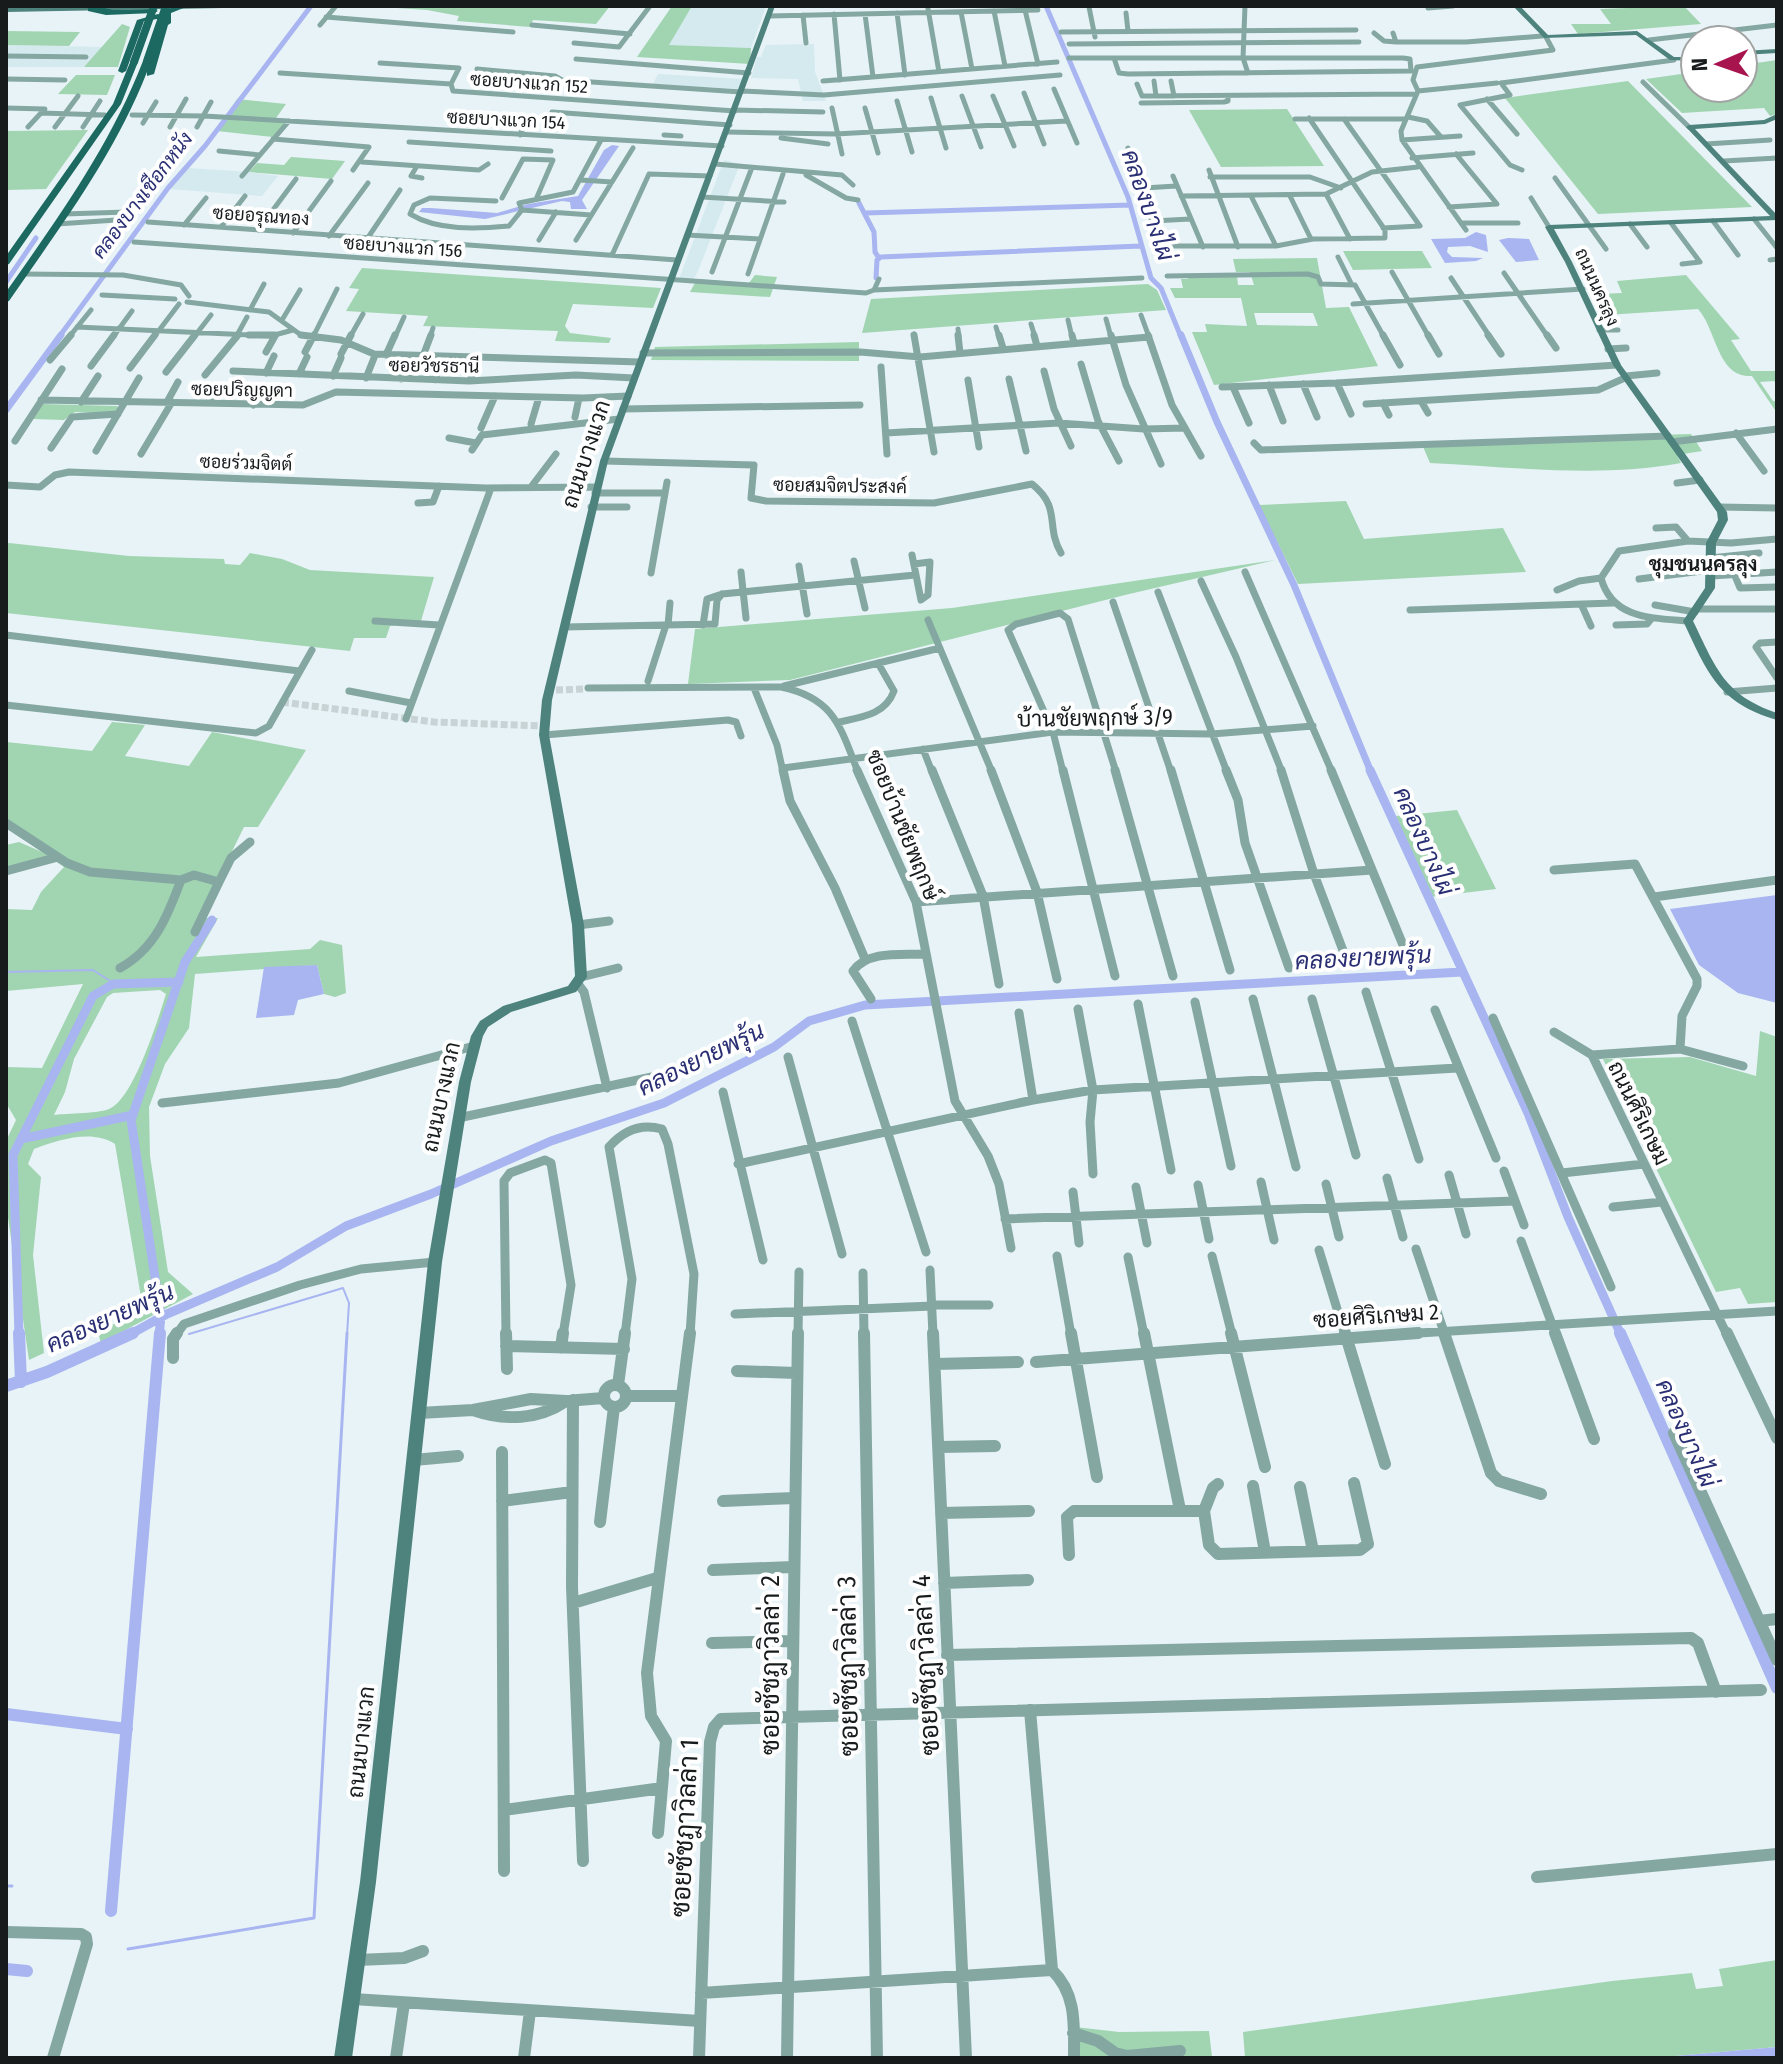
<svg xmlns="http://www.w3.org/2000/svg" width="1783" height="2064" font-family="'Fira Sans Condensed',Sarabun,sans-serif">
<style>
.built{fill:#d4eaef}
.green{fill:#a1d4b1;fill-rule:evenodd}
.water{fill:#a8b5f0}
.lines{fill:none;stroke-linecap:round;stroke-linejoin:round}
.stream-far1{stroke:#a8b5f0;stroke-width:2}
.stream{stroke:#a8b5f0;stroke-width:3}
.canal-far3{stroke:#a8b5f0;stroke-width:5}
.canal-far2{stroke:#a8b5f0;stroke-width:7}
.canal-far1{stroke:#a8b5f0;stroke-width:9}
.canal{stroke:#a8b5f0;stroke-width:12}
.street-tunnel{stroke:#c8d3d6;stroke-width:7;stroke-dasharray:7 3;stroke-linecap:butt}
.street-far3{stroke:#84a7a2;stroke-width:5}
.street-far2{stroke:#84a7a2;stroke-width:7}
.street-far1{stroke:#84a7a2;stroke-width:9}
.street{stroke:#84a7a2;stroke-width:12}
.secondary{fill:#4d837c;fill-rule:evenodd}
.primary{fill:#1c6961;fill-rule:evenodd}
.primary-bridge{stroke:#1c6961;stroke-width:8}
.labels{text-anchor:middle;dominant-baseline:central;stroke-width:8;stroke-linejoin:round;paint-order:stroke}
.far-street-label{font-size:18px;fill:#171b1c;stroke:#fff}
.far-water-label{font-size:20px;font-style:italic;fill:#2a2f74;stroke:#fff}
.far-neighbourhood-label{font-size:20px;font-weight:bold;fill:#171b1c;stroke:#fff}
.street-label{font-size:22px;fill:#171b1c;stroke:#fff}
.water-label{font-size:24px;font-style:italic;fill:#2a2f74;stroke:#fff}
.near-street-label{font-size:26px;fill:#171b1c;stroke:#fff}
</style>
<rect width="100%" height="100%" fill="#e7f3f7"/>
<path class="built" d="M692,6H766L751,48L668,45Z
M814,44L815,72L826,101H803L798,79L751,78L757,57H761L766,45Z
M6,45L104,47L84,67H6Z
M658,74L743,79L738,89L653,84Z
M724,160L740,164L698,271L693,280L679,279Z
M189,168L249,172L278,176L262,196L170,189Z"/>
<path class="green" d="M610,6L596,24L533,20L530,27L457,21L459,16L427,10L381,7Z
M672,6H692L669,45L751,48L750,64L637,57Z
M1684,6L1701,24L1578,34L1571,24H1611L1600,9Z
M122,24L130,27L118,67H84Z
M6,31L80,32L69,46L6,45Z
M1777,60V114L1770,116L1764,108L1682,113L1646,79L1695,72V88H1743V65Z
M76,75H115L107,95L58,94Z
M1628,81L1752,207L1598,214L1505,98Z
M237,99L286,104L276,118L289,120L273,137L217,131Z
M1287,109L1324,166L1221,167L1189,110Z
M88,130L46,189L6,190V131Z
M291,157L345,161L332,179L249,172L257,163L284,165Z
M1343,251H1422L1432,268L1353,270Z
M1317,258L1326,308L1349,307L1378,366L1214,385L1192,332H1207L1205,324L1247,326L1241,298H1175L1170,288H1183L1181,279H1188L1187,276H1237L1238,285H1254L1250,272H1236L1233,259ZM1254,313H1313L1318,326L1257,325Z
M362,268L661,288L653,308L573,304L565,326L570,333L611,338L609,343L555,341L558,331L423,326L428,316L346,311L359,289L349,288Z
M755,275L777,277L770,297L690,292L697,279L749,283Z
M1686,275L1740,339L1731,340L1751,371H1777V385L1774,381L1760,382L1773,401H1777V413L1752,376C1717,378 1717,330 1698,309L1606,315L1601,294L1622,293L1617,281Z
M1148,284L1157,290L1166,310L862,333L871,299Z
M859,342V361L651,360L655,347Z
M43,404L117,406L119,408L113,414L75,412L64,420L33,419Z
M1691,434L1702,451L1677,455L1681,463C1600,478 1512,467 1430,463L1421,442Z
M1346,501L1364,539L1503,528L1526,572L1298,584L1259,505Z
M9,543L129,556L224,559L225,564L240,565L250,553L282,559L310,570L434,577L421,621L390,626L386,638H354L350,651L6,613V544Z
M1275,560L1125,595L790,680L688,684L695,629L952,608Z
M112,722L145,725L125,756L189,766L212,732L306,750L258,827H244L199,918H218L196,957L310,949L320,940L342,945L346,993L335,997L324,994L317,965L195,974L189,1028L165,1064L149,1107L150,1156L168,1272L193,1294L101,1343L97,1329L124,1321L142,1303L115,1144C92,1129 58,1140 34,1149L28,1164L41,1177L33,1255L44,1353L29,1360L6,1204V1141L16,1120L6,1103V1067L42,1068L83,984L6,991V909L32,910L41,892L64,867L49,857L6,868V845L19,842L42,852L6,828V742L92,751ZM160,990L166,994C158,1020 134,1096 111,1108C101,1114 67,1113 54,1115L65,1092L74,1059L107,997L113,993Z
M1457,810L1496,889L1430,897L1396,816Z
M1760,1031L1777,1037V1302L1748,1304L1740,1288L1716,1292L1603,1059L1690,1057L1756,1076Z
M1777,1960V2047L1653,2058H1076L1075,2027L1119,2032L1209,2031L1212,2057H1245L1243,2032L1612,1981L1692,1973L1696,1989L1723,1986L1719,1969Z"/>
<path class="water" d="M612,145L619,146L582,200L587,209H571L570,202L562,201L485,219L419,212L422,208H431L497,213L528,204L578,196L604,150Z
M1476,232L1486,235L1488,252L1470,246L1448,247L1447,252L1452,257L1483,258L1476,261L1445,263L1431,239L1465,238Z
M1508,238L1529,239L1539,260L1516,262L1499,240Z
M1777,895V1003L1738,993L1699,965L1670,909Z
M317,965L324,994L298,1000L294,1015L256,1018L264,967Z
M1777,2047V2058H1653Z"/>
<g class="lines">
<path class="stream-far1" d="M6,972L93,970L115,984
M189,1334L343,1288L349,1303L347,1335"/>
<path class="stream" d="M6,1886H12
M128,1949L314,1918L347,1333"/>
<path class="canal-far3" d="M1046,6L1128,197L1151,278L1161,288L1181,337
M859,203L874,232L875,252L879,258
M865,213L1130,205
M876,278L877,260L881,257L1140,246
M6,282L36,238
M59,337L168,188L205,146L311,6"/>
<path class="canal-far2" d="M1181,335L1217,422L1294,585L1371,772
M6,410L61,335"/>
<path class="canal-far1" d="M1370,770L1528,1113L1568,1217L1621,1335
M21,1139L133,1115
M19,1335L13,1155L93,996L113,984L179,982
M129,1335L167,1314L277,1267L346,1226L431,1194L551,1141L664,1103L774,1047L809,1021L865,1005L1462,972
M159,1335L161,1317L131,1120L185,962L212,920"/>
<path class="canal" d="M19,1333L21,1382
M1620,1333L1777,1688
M6,1386L47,1372L133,1333
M6,1714L127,1729
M111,1911L160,1333
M6,1969L27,1971"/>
<path class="street-tunnel" d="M556,690L586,689
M282,702L434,722L544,726"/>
<path class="street-far3" d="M1245,6L1243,58L1248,73
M1089,7L1095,37
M1428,8L1453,6
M928,9L939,72
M1025,10L1038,64
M994,11L1005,66
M961,12L972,69
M897,13L905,75
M1126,13L1128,31
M834,14L840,80
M865,14L873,77
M803,15L806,43
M769,16L1038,10
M326,17L513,32
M320,25L336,6
M532,25L630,34
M1061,32L1356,30
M1374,33L1384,41L1396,42
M1393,33L1396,42H1466L1542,36
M1649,40L1777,25
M574,43L619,47L650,6
M1069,44L1359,42
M6,56L86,57
M1069,58H1114
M1114,58H1403L1410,59L1411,71L1128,74L1119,73Z
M576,59L749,73
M380,63L459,68L451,84
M477,69L555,76L562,80L741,92
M280,73L451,84L453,91L735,111
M6,79L65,80
M823,81L1057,62
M1154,81L1156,96
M1171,81L1174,96
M1643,82L1689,127
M1501,83L1674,60
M1501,83L1510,95L1460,105L1510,165L1522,170
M1137,84L1142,96L1416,94
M1054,89L1077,143
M742,91L824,95L1060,75
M1418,91L1497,83
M1024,93L1044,144
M962,96L981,147
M993,96L1014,146
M931,98L946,148
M1487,99L1517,134
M897,101L912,152
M1141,103L1224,102L1228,101V96
M6,108L45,109
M832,108L842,154
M865,108L878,153
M735,110L823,112
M552,112L730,125
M132,115L204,116L722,146
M1408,117L1427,121L1441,137
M1295,119H1406
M1344,119L1420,226L1383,228
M518,122L525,123L520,135
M143,123L156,102
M28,127L41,113L105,115
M55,127L78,96
M83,127L100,101
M170,127L186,99
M197,127L211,102
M727,132L836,134L1067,121
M664,135L681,136
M781,138L828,144
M273,139L369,147L353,170
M1402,140L1460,136
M409,142L551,151
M1706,144L1770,140
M1128,148L1144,188L1176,186
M219,151L260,155
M1412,158L1473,153
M1724,161L1777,158
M362,162L479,170L488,164
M715,164L842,175L853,185
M417,166L411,176L422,178
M1209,170L1238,247
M806,175L846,198L858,200
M242,176L289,121
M1173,176L1203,247
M1210,177H1310L1341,188
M1555,178L1606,249
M581,180L612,182
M1144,188L1138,191L1163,244L1167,246H1276L1313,239L1385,238V230L1309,118
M1326,194L1350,239
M1181,196L1326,194L1372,172L1418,167
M1251,196L1276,246
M1290,196L1311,239
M702,197L784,202
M502,198L523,159L553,160L537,197
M1531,198L1549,227
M496,201L430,198L414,205L410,214C438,231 477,229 509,226L522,210
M1449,207L1497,204L1456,154
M64,214L127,212
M591,215L522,210L519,203L573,192L601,140
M1754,219L1777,248
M1153,221L1190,219
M1713,221L1738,255
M148,222L677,260
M1461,223H1518
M1671,223L1700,262L1682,264
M57,224L116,220
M1630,224L1647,247
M184,225L206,198
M221,227L245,196
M258,230L296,179
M1466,230L1402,140L1401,131L1418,91L1413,80L1417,67L1553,50L1546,37
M293,233L331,181
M687,235L760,239
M329,236L368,183
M367,239L400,190
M539,240L556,212
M576,240L633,148
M134,242L866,293L874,290L879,279
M612,255L649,174L710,176
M1338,257L1351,283
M1770,260L1777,259
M712,272L751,170
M1392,272L1429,337
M1504,273L1548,337
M23,274L123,275L181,285L189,296
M748,274L783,174
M1167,276L1308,274L1318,277L1321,284L1355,285L1384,337
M1451,278L1490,337
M874,290L1142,278
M102,295L175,299
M187,302L269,312L301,335L317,337
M1353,304L1583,289
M250,310L264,284
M1141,315L1149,337
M1106,319L1111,337
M282,320L300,290
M1068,320L1072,337
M1031,324L1035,337
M77,327L271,336L293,330
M996,327L999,337
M958,329L959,337
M1599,330H1618
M914,334L915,337
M69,337L91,310
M113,337L132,311
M154,337L179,304
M194,337L211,315
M236,337L247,317
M313,337L337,289
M350,337L363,314
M395,337L404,317
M430,337L433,328"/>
<path class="street-far2" d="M249,335H275
M301,335L341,340L374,354L640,362
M914,335L934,452
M958,335L960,353
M999,335L1003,348
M1034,335L1037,346
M1072,335L1074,343
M1111,335L1126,385L1161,464
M1148,335L1172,405L1201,456
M1383,335L1400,365
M1428,335L1439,354
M1488,335L1501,354
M1547,335L1556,348
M1608,349L1626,348
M266,352L275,336
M305,352L314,335
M643,353L860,352L920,357L1149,337
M341,354L351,335
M386,355L395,335
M423,356L431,335
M50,360L71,335
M1081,364L1098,421L1119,461
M91,366L114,335
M881,367L887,454
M130,368L155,335
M233,371L469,381L576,375L634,378
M1044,371L1054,409L1071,446
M166,372L195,335
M266,373L274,356
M299,374L307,357
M205,375L238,335
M333,376L341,358
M1626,376L1657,373
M366,378L374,358
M401,379L409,359
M1009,379L1026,451
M435,380L441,360
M968,380L979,447
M470,381L475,363
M1337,383L1351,414
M1303,384L1317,417
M1269,385L1283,421
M1222,387L1337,383L1617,365
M1233,387L1249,423
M41,400L303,405L336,392L583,398L628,396
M1421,401L1428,413
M81,402L98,376
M167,402L178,382
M208,403L217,388
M1383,403L1389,415
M1366,404L1598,390L1627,377
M253,405L263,386
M623,409L860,405
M575,417L579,398
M531,424L539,397
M481,428L495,396
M886,433L1059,423L1144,429L1185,428
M1736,433L1764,471
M449,438L476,443
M15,441L62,369
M1672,442L1777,429
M1254,443L1261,450L1668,436
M51,448L72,417L118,414
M472,450L482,435L619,419
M96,451L139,378
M141,454L172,402
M604,461L754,465L751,498L766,501L934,503L1032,484C1062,508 1045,526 1061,553
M1677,483L1700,480
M6,485L40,487L55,475L69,472L486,488L596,487
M531,487L556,454
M595,493H665
M418,503L433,502L439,486
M591,507H627
M1719,507L1777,508
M1656,528L1676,527L1688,541
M912,555L921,600L928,595L930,562L914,564
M1710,558L1759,553
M854,561L865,608
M799,566L807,614
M741,572L746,618
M1245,572L1332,772
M651,573L667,482
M1711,576L1777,572
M1735,576L1740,588L1777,587
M1639,579L1710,570
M1201,581L1236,657L1282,772
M1557,590L1579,581L1601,578
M1158,592L1227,772
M1113,602L1171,772
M1655,605L1695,612
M1582,606L1591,626
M1697,609H1777
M1410,610L1613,603
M928,620L992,772
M375,621L439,625
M1688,621C1652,618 1612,619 1601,578L1619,551L1688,541L1731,543L1777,539
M668,625L670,603
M703,625L707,599L722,594L915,575
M1616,625L1647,624L1652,618
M564,627L715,624L717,600L722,594
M6,635L299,671
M1777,642L1760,643L1756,647L1777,678
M648,681L666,625
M784,686L940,648
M588,688L781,687C834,698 840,726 858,772
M754,688L777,745L783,772
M349,691L411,703
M1727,692L1777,688
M6,705L256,733L269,726L312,650
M406,719L491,488
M839,722C862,717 885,715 894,691L878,663
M544,735L728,720L736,722L741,736
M923,749L932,772
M783,768L1053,732L1212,734L1313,726
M1063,772L1053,732L1008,630L1016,624L1060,613L1068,619L1116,772"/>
<path class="street-far1" d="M783,770L790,801L835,888L865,959
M857,770L916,902L955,1101L988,1156L999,1184L1011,1248
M932,770L983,896L999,984
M991,770L1037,892L1057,979
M1063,770L1115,976
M1115,770L1173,976
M1171,770L1230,970
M1226,770L1238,800L1245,843L1289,968
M1281,770L1314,874L1347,961
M1331,770L1405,950
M6,823L67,863L90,872L181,880L194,875L219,882L195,932
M1554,870L1635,864L1697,979V986L1682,1016L1680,1049L1592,1055L1727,1335
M6,871L58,857
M219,882L231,858L250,842
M1654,897L1777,880
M916,902L1372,870
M578,925L609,921
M120,968C155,949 168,915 181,880
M581,977L618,968
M578,984L584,992L607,1088
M1366,992L1419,1159
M871,999L853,971C868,950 902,955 925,954
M1253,999L1296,1167
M1312,999L1356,1155
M1195,1002L1231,1166
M1138,1004L1171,1170
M1078,1009L1093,1090L1090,1122L1093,1174
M1435,1010L1496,1158
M1019,1013L1033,1100
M1493,1018L1611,1287
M852,1021L926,1252
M1554,1032L1592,1055
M1680,1049L1743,1066
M788,1057L842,1254
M723,1092L763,1260
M162,1103L339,1083L474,1046
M458,1118L652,1077
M738,1164L1033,1100L1093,1090L1457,1068
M1504,1171L1524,1225
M1562,1173L1644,1164
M1449,1175L1466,1234
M1387,1178L1403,1237
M1261,1182L1274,1240
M1326,1184L1339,1237
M1198,1185L1209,1239
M1136,1187L1147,1243
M1073,1192L1079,1243
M1613,1207L1662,1202
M1005,1219L1515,1201
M1521,1241L1556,1335
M1416,1249L1445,1335
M1319,1250L1345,1335
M1057,1256L1071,1335
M1212,1256L1232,1335
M1128,1257L1144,1335
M930,1270L933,1335
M863,1273L864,1335
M933,1305H989
M735,1314L933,1306
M176,1335L184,1324L300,1285L361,1269L435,1262
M506,1335L504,1181L510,1173L545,1160L551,1163L571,1285L563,1335
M625,1335L632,1279L609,1147C623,1131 641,1123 662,1129L668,1144L694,1274L690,1335
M798,1335L799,1272
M1386,1335L1777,1311"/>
<path class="street" d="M506,1333L507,1369
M864,1333L877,2058
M933,1333L966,2058
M1071,1333L1097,1477
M1144,1333L1180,1510
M1231,1333L1265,1467
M1345,1333L1385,1464
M1444,1333L1491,1473L1499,1481L1541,1494
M1555,1333L1594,1439
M1727,1333L1777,1438
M506,1346L624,1349
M561,1348L563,1333
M173,1358V1339L177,1333
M1036,1362L1418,1333
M935,1364L1018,1362
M737,1371L796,1373
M604 1396a11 11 0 1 1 22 0a11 11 0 1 1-22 0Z
M618,1385L625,1333
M627,1396H680
M573,1400L572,1587L583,1861
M473,1410C505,1421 538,1420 566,1401
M419,1413L473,1410L531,1399L566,1401L603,1398
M1674,1433L1777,1660
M939,1447L995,1446
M502,1452L504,1871
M414,1460L458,1456
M1253,1486L1265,1552
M1300,1487L1313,1551
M502,1501L572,1492
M723,1501L794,1498
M1204,1511L1213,1488L1218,1484
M941,1513L1029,1511
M600,1522L614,1407
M1069,1555L1067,1517L1074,1511H1204L1209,1545L1218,1554L1360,1550L1368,1544L1354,1483
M713,1570L792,1567
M944,1583L1028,1580
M573,1603L657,1578
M1759,1621L1777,1619
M712,1643L791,1641
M947,1655L1691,1638L1698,1643L1716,1692
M1030,1710L1052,1970C1077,1994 1074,2026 1074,2058
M504,1810L662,1788
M658,1833L666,1741L651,1716L647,1673L690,1333
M1537,1877L1777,1854
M6,1932L81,1934L86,1937L87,1944L53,2058
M358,1960L404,1958L423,1951
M701,1993L1052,1970
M353,1999L700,2021
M1073,2033L1098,2041L1115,2053L1127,2056L1180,2051
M396,2058L404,2003
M524,2058L530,2011
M699,2058L710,1742L714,1727L721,1719L1761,1690
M787,2058L798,1333"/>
<path class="secondary" d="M120,6H226L223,8L6,12V8Z
M769,6H775L608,461L552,700L549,735L584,925L587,977L576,992L511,1012L488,1027L483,1036L471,1082L442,1262L376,1882L352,2058H334L360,1882L428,1262L459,1082L471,1036L480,1021L503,1006L568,986L575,976L572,925L539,735L542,700L600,461Z
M1513,6H1520L1548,35L1637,31L1674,57H1695V61L1670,60L1636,35L1544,38Z
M1777,49V53L1743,55V51Z
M1777,114V119L1765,124L1695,129L1777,215V220L1554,229L1572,262L1621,365L1727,512L1728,520L1716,543L1715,588L1693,621C1716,668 1724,695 1777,713V720C1717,702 1708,673 1683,621L1705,588L1706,543L1718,520L1717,512L1613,365L1565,262L1545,227L1549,225L1770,216L1686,127L1689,125L1764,120Z"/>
<path class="primary" d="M57,6H96L113,10L154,9L158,11L154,13L106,15L88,11V8H61Z
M178,6L186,7L171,13V23L168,25L154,74L147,76V72C114,156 60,227 9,301L6,302V292C58,218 110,146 143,61L147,59L150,60L161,22L157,19L144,21L126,71L122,73L118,71L137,20L158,14L163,16L165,10Z
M131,60L138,62L121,104L9,264L6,265V256L113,104Z"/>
<path class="primary-bridge" d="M147,61L166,6
M134,62L154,6"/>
</g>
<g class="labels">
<g class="far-street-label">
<text transform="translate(529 83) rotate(4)">ซอยบางแวก 152</text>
<text transform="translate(506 120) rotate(3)">ซอยบางแวก 154</text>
<text transform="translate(261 216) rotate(4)">ซอยอรุณทอง</text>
<text transform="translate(403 247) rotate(4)">ซอยบางแวก 156</text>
<text transform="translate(1597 287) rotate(66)">ถนนนครลุง</text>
<text transform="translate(434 366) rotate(1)">ซอยวัชรธานี</text>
<text transform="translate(242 390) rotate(1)">ซอยปริญญดา</text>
<text transform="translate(246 463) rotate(2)">ซอยร่วมจิตต์</text>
<text transform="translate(840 486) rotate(1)">ซอยสมจิตประสงค์</text>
</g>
<g class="far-water-label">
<text transform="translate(142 195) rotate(-53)">คลองบางเชือกหนัง</text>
</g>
<g class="far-neighbourhood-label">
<text x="1703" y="564">ชุมชนนครลุง</text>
</g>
<g class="street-label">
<text transform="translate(586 454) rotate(-72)">ถนนบางแวก</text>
<text transform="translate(1095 718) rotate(-1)">บ้านชัยพฤกษ์ 3/9</text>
<text transform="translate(903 825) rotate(68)">ซอยบ้านชัยพฤกษ์</text>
<text transform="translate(441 1097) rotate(-78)">ถนนบางแวก</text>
<text transform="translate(1639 1113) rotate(64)">ถนนศิริเกษม</text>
<text transform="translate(1376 1316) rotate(-4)">ซอยศิริเกษม 2</text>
<text transform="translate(361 1742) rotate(-84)">ถนนบางแวก</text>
</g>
<g class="water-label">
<text transform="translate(1148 205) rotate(71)">คลองบางไผ่</text>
<text transform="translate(1424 841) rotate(66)">คลองบางไผ่</text>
<text transform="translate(1363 958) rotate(-3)">คลองยายพรุ้น</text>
<text transform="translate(701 1059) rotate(-26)">คลองยายพรุ้น</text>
<text transform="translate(110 1318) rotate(-24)">คลองยายพรุ้น</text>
<text transform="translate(1686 1433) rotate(66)">คลองบางไผ่</text>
</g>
<g class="near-street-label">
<text transform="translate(770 1665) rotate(-90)">ซอยชัชฎาวิลล่า 2</text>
<text transform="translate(926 1665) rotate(-93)">ซอยชัชฎาวิลล่า 4</text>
<text transform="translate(848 1666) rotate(-91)">ซอยชัชฎาวิลล่า 3</text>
<text transform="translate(685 1828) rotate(-87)">ซอยชัชฎาวิลล่า 1</text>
</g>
</g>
<rect width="1783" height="2064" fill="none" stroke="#171b1c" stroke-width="16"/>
<g transform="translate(1719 64) rotate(268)"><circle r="38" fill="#ffffff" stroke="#a2a4a4" stroke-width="2"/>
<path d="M0-6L14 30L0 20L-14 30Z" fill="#a8154e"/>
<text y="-12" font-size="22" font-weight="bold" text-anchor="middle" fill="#171b1c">N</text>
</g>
</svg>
